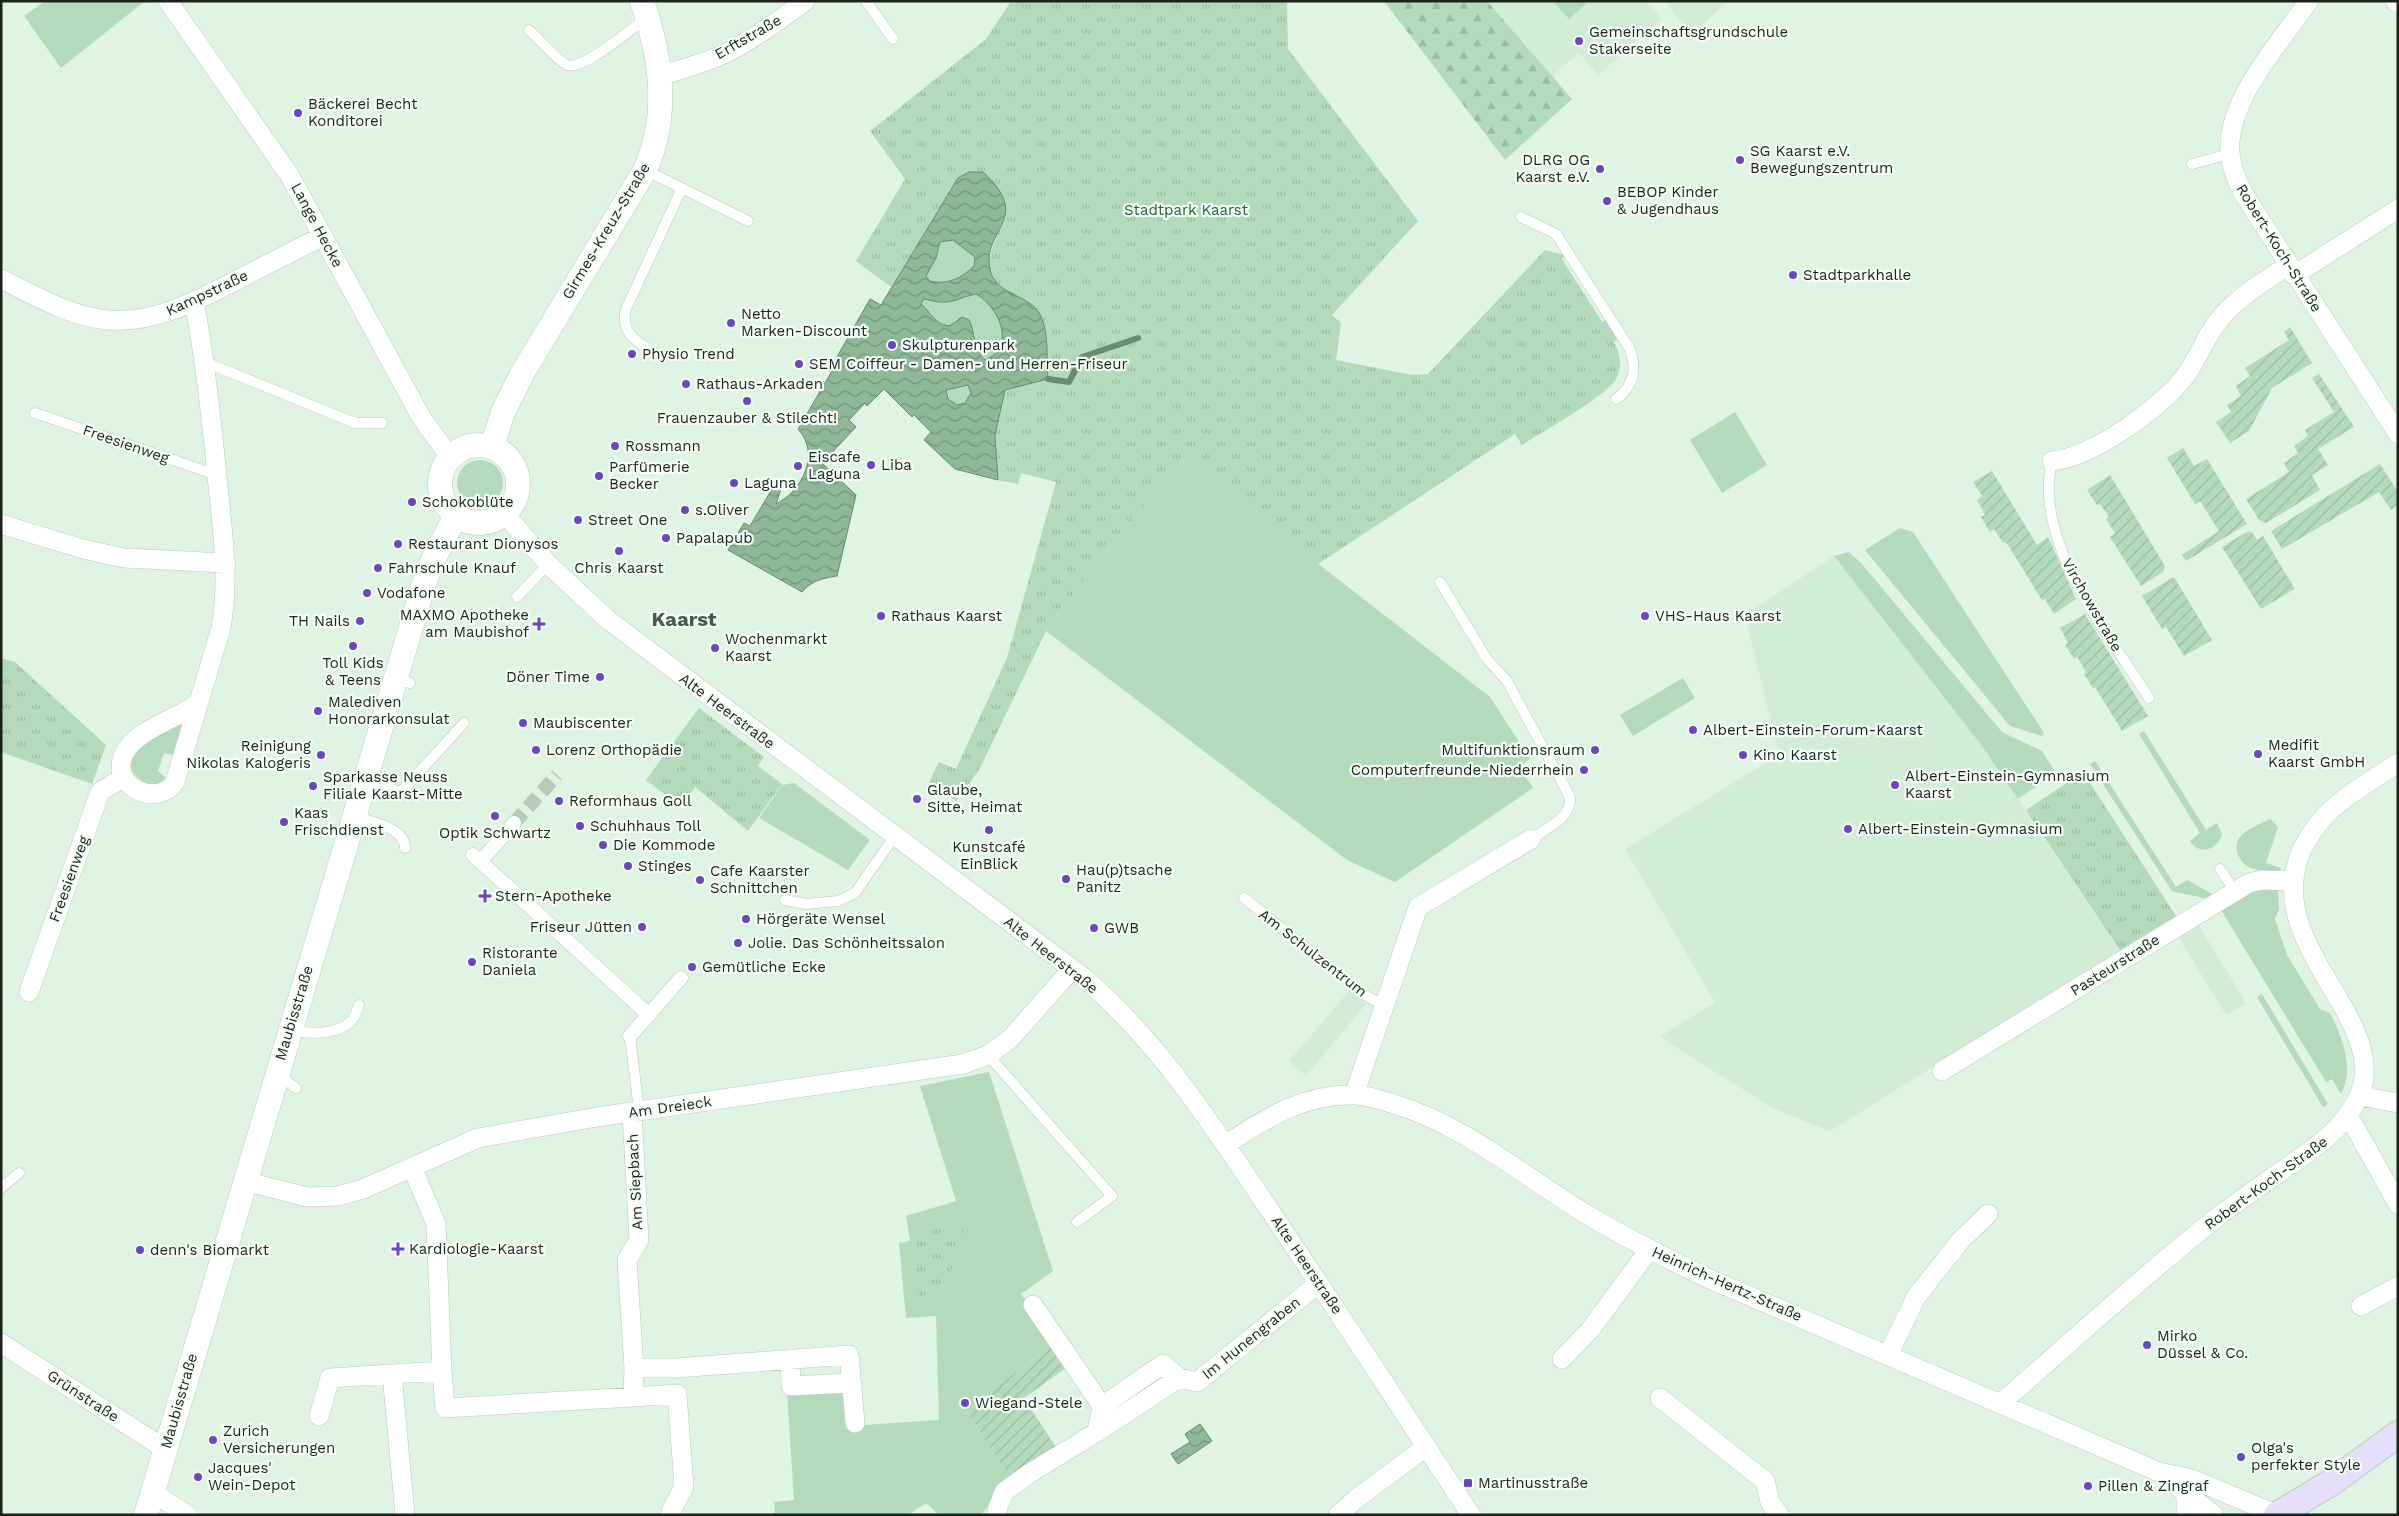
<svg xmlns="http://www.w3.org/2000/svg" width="2399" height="1516" font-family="'Work Sans',sans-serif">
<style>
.built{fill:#d1edd6}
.grass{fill:#b3dabb}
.forest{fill:url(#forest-firs)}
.park{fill:url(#park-tufts)}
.garden{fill:url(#garden-furrows)}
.water{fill:url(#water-waves);stroke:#6b8a71;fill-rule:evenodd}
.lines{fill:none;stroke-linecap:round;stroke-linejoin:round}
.stream{stroke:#6b8a71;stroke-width:6}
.pedestrian-tunnel{stroke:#b8cabb;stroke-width:14;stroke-dasharray:14 7;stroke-linecap:butt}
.service-casing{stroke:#b8ccbc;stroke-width:11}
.pedestrian-casing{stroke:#b8ccbc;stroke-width:15}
.minor-casing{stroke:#b8ccbc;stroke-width:20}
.tertiary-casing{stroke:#b8ccbc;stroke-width:25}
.secondary-casing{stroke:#b8ccbc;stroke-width:28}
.service{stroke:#fff;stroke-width:10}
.pedestrian{stroke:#fff;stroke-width:14}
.minor{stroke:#fff;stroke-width:19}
.tertiary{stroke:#fff;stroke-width:24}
.secondary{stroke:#e5dffb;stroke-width:26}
.poi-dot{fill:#6c46bf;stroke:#f5fef7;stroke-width:2}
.labels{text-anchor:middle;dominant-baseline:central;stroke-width:4.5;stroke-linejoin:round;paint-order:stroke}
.poi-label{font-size:15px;fill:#1a221b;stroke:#f5fef7;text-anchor:start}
.street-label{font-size:15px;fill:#1a221b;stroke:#f5fef7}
.park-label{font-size:15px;fill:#256137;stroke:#f5fef7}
.district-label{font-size:20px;font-weight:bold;fill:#485a4b;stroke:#f5fef7}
</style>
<defs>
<pattern id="forest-firs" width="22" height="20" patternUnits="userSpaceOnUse" patternTransform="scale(1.25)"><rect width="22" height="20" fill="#b3dabb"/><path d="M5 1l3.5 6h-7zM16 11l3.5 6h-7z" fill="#99bba0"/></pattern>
<pattern id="park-tufts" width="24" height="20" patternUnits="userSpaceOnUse" patternTransform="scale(1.25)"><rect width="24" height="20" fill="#b3dabb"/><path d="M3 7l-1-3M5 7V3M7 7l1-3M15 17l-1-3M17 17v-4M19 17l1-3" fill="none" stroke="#99bba0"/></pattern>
<pattern id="garden-furrows" width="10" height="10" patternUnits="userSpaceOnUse" patternTransform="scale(1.25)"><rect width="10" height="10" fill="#b3dabb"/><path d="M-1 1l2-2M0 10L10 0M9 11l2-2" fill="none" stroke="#99bba0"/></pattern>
<pattern id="water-waves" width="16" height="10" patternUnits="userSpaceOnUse" patternTransform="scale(1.25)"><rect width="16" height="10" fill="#8eb796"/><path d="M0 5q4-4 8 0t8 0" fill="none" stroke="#73947a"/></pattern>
</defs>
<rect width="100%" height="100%" fill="#dff4e3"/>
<path class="built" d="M1487,1H1647L1662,19L1598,75L1579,53L1552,76Z
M1664,1H1728L1692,34Z
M1834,556L1982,746L2120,950L1830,1131L1772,1108L1660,1037L1715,1002L1625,849L1779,755L1745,615Z
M2198,924L2246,1003L2226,1015L2178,936Z
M1350,990L1366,1004L1306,1076L1289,1061Z"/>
<path class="grass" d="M45,1H145L61,68L24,16Z
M1553,1H1589L1569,19Z
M953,240L975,257L974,266C962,278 948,285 930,281L926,276L936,258L940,242Z
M976,294C999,307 1017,347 985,360C975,351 977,339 973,328L957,319L949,326C934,324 933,312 921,305L924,299C951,306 951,299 976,294Z
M968,385L971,393L965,403L957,405L948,399L946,390Z
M1735,412L1767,465L1722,493L1690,440Z
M1183,459L1490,697L1530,759L1519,767L1533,788L1395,882L1347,860L1046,631L1104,554Z
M457 483a23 23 0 1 1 46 0a23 23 0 1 1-46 0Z
M1900,528L1913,532L2044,733L2042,736L2010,726L1865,550Z
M1849,552L1862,564L2002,732L2042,751L2056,773L2018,799L1982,746L1834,556Z
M1683,678L1695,698L1633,736L1620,715Z
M179,724L182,725V728L174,755L164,753L158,771L166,778L157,785C148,785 143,783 136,776C115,752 163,733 179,724Z
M2144,731L2206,830L2217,823L2222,834C2218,850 2199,856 2190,841L2200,833L2139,734Z
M2095,761L2176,887L2187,880L2214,895L2208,899L2172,891L2090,764Z
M794,783L870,840L848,870L759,818L782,785Z
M2270,819L2278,827L2266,863L2281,868L2280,873C2263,871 2243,872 2237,852C2236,847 2236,841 2240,837C2246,829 2261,824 2270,819Z
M2252,890H2278L2279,909L2275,919L2287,955L2320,1009L2330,1013C2342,1036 2355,1069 2341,1094L2332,1079L2326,1082L2221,910Z
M2262,994L2328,1104L2323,1107L2257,997Z
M989,1072L1053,1271L1021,1294L1056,1343L965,1409L1011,1480L981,1515H939L926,1503L908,1515H775L774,1502L794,1500L787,1392L846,1390L849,1426L939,1420L936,1316L906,1318L899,1243L910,1241L906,1216L956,1201L920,1086Z"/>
<path class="forest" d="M1384,1H1487L1572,99L1505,160Z"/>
<path class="park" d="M1011,1H1287L1288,49L1418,221L1332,315L1341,323L1336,360L1412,375L1428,374L1545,250L1564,255L1562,259L1602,322L1606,320L1617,340L1614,342C1620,355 1623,365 1616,379C1608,395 1541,433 1522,445L1515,434L1318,564L1183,459L1104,554L1046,631L979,770L956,801L929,782L939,762L956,769L1007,658L1056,482L1021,473L1018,484L998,480L995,435L1005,390L1048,379L1037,310C1025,302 1007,294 997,284C979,266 998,235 1006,217L958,178L891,287L856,261L905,179L870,131L986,39Z
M1,658L15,662L106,745L92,784L1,752Z
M699,708L764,757L758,766L782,784L748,831L695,787L681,807L646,780Z
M2083,772L2176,916L2120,950L2026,810Z
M948,1223L963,1228L965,1246L939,1290L922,1296L914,1292C907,1272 908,1238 930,1228C935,1226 942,1225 948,1223Z"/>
<path class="garden" d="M2290,327L2312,363L2272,388L2249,431L2230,443L2216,422L2231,412L2227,405L2241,396L2236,386L2250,376L2245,368L2289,340L2284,332Z
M2319,374L2354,427L2318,449L2328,465L2312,475L2320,490L2266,523L2259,520L2246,499L2289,472L2284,463L2298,453L2294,446L2308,436L2305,430L2334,412L2312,378Z
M2183,448L2194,466L2207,459L2247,524L2186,561L2182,555L2219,531L2200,501L2195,504L2167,458Z
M2380,464L2398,492V505L2391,510L2379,492L2282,549L2271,531Z
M1992,471L2037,545L2048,537L2076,599L2054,614L2045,599L2042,600L2006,542L2003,543L1994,529L1990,532L1981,517L1985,515L1977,500L1982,496L1973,482Z
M2110,475L2165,566L2163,572L2141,586L2110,537L2115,533L2106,519L2109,517L2100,504L2097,505L2087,490Z
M2248,531L2252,532L2257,540L2263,536L2295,589L2261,609L2222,547Z
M2174,577L2212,640L2184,656L2166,627L2162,629L2142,596Z
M2085,614L2148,716L2122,731L2095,687L2093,688L2084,674L2086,672L2077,657L2074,659L2065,645L2068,643L2060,628Z
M1056,1343L1070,1365L1024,1398L1057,1449L1011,1480L965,1409Z"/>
<path class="water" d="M969,172H983C1034,219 982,229 990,269C994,294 1026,294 1038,311C1050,329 1046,357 1048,379L1005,390L995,435L998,480L955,469L924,440L931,432L914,415L912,417L884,389L867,406L865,403L849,420L856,427L822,463L856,495L837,576C823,578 811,581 802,592L728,550L744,523L750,526L775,484L782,486L776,504C802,491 821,454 798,429L836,364L834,362L870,299L881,305L958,178ZM953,240L975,257L974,266C962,278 948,285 930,281L926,276L936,258L940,242ZM976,294C999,307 1017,347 985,360C973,350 976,333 969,320L962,317L949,326C934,324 932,313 921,304L924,299C953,306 950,300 976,294ZM968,385L971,393L965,403L957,405L948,399L946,390Z
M1200,1424L1212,1441L1178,1464L1171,1454L1190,1442L1185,1434Z"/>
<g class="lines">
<path class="stream" d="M1048,379L1069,382L1082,357L1138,338"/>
<path class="pedestrian-tunnel" d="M514,823L557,775"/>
<defs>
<path id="service" d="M866,1L893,39
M529,30C537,37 559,62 567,65C583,71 632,28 647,18
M2192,164L2230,154
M645,170L748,221
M1521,217L1556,234L1630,349C1637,370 1634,386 1616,399
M662,357C642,345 619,336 626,309L682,188
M205,362L355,423H382
M35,413L217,475
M2052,461C2032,541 2108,634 2149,698
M1440,582L1487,659L1507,681L1570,797C1572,818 1546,829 1531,839
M517,597L548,564
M396,678L410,683
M365,780L401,792L464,723
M354,816C370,822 405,827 405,848
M2220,869L2235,891
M1244,898L1362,993L1384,1006
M785,900L806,904L838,901L855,893L894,837
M290,1030C309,1034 338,1036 352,1020C356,1016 357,1010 359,1005
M630,1036L639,1111
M988,1055L1112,1196L1077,1222
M277,1074L296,1088
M1,1188L19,1173"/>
<path id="pedestrian" d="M473,855L649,1015
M480,862L514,823
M630,1036L681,978"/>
<path id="minor" d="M168,1L290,176L421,417L450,457
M2309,1C2280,42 2226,101 2230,153C2231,167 2237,181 2243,193L2398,434
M2395,1L2398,3
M660,76C682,69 705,63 726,53C754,39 780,20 805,1
M2294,275L2398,209
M1,279C34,295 71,317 108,320C156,324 200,299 241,278C268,264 295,250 323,236
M194,301C205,359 211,417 217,476C222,528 230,577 221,628L175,782C158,807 114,789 122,759C128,733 177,718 198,704
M2052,461C2092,458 2166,405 2188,372C2201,352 2208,331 2224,314C2243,294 2265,280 2288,266
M505,514L548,564L607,619L1083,977C1162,1045 1211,1124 1269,1209C1337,1310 1404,1413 1471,1515
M1,524L83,549L124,558L226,563
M29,992L100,792L124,777
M1942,1071L2249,883L2262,880L2294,881
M1354,1095L1418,907L1531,839
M2359,1096L2398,1103
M632,1112L639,1240L627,1260L634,1368L633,1397L677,1394L684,1487L671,1511V1515
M2348,1115L2398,1204
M1225,1145C1265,1119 1304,1093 1354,1095C1367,1095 1381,1100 1394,1104C1469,1127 1525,1178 1591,1217C1628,1239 1666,1258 1705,1277L2159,1472L2192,1479L2278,1515
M244,1181L307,1197L338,1196L363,1189L478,1138L597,1117L963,1064L988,1055L1010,1039L1072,969
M1033,1305L1102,1406
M2361,1306L2398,1286
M1,1343L165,1449
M1888,1355L1916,1297L1961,1240L1988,1214
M790,1359L791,1386L851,1383
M1562,1359L1590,1330L1649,1250
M634,1368H676L849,1355L855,1423
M442,1371L445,1408L633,1397
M1660,1398L1765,1481L1770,1502L1779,1515
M2001,1403C2072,1341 2142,1277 2216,1218C2235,1204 2254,1190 2273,1177C2305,1154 2340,1135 2358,1098C2398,1014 2233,931 2318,824C2339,798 2371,781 2398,763
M319,1416L330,1378L392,1374
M1097,1432L1179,1378
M2164,1476L2214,1515
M152,1492L187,1515
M405,1515L392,1374L442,1371L436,1224L412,1167
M998,1515L997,1510L1004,1492L1030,1473L1097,1432L1102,1406L1163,1364L1179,1378L1197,1382L1319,1283
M1338,1515L1356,1499L1426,1447
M2186,1515V1492"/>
<path id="tertiary" d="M440 484a39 39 0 1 1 78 0a39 39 0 1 1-78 0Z
M492,447L503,412L523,372L645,170C670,115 661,56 642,1
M146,1515L423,587L432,562L456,515"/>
<path id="secondary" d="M2277,1515L2332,1482L2398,1434"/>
</defs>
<use href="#service" class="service-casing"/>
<use href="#pedestrian" class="pedestrian-casing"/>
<use href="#minor" class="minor-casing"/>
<use href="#tertiary" class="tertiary-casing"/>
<use href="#secondary" class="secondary-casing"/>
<use href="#service" class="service"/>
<use href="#pedestrian" class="pedestrian"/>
<use href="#minor" class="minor"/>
<use href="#tertiary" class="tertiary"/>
<use href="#secondary" class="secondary"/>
</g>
<g class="poi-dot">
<circle cx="1579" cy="41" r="5"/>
<circle cx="298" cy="113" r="5"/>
<circle cx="1740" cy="160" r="5"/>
<circle cx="1600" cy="169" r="5"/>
<circle cx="1607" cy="201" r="5"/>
<circle cx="1793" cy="275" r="5"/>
<circle cx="731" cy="323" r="5"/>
<circle cx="892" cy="345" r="5"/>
<circle cx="632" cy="354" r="5"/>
<circle cx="799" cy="364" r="5"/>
<circle cx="686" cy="384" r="5"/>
<circle cx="747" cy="401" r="5"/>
<circle cx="615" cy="446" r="5"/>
<circle cx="871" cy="465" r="5"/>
<circle cx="798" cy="466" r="5"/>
<circle cx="599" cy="476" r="5"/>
<circle cx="734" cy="483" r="5"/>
<circle cx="412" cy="502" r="5"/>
<circle cx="685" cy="510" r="5"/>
<circle cx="578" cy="520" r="5"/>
<circle cx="666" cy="538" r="5"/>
<circle cx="398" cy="544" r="5"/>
<circle cx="619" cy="551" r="5"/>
<circle cx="378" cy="568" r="5"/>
<circle cx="367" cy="593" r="5"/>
<circle cx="881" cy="616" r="5"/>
<circle cx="1645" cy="616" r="5"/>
<circle cx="360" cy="621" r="5"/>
<path d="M536.5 616.5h5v5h5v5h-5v5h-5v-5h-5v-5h5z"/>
<circle cx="353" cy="646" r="5"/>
<circle cx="715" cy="648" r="5"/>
<circle cx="600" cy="677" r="5"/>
<circle cx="318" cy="711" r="5"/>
<circle cx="523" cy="723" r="5"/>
<circle cx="1693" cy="730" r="5"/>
<circle cx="536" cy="750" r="5"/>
<circle cx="1595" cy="750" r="5"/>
<circle cx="2258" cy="754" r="5"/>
<circle cx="321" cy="755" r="5"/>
<circle cx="1743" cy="755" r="5"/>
<circle cx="1584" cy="770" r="5"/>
<circle cx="1895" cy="785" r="5"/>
<circle cx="313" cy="786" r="5"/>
<circle cx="917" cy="799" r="5"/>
<circle cx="559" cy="801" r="5"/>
<circle cx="495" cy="816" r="5"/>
<circle cx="284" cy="822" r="5"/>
<circle cx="580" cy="826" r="5"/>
<circle cx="1848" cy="829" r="5"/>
<circle cx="989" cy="830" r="5"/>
<circle cx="603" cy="845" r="5"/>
<circle cx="628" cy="866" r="5"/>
<circle cx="1066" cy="879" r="5"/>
<circle cx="700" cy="880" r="5"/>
<path d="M482.5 888.5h5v5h5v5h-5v5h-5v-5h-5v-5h5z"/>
<circle cx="746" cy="919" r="5"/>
<circle cx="642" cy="927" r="5"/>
<circle cx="1094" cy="928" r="5"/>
<circle cx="738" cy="943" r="5"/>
<circle cx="472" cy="962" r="5"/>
<circle cx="692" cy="967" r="5"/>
<path d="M395.5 1241.5h5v5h5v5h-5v5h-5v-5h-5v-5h5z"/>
<circle cx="140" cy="1250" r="5"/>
<circle cx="2147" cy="1345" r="5"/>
<circle cx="965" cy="1403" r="5"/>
<circle cx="213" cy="1440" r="5"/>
<circle cx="2241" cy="1457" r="5"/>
<circle cx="198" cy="1477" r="5"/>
<rect x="1463" y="1478" width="10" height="10" rx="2.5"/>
<circle cx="2088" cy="1486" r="5"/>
</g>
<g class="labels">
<g class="poi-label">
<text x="1589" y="32">Gemeinschaftsgrundschule<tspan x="1589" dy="17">Stakerseite</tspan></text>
<text x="308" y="104">Bäckerei Becht<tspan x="308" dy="17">Konditorei</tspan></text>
<text x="1750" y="151">SG Kaarst e.V.<tspan x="1750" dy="17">Bewegungszentrum</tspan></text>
<text x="1590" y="160" text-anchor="end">DLRG OG<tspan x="1590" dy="17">Kaarst e.V.</tspan></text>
<text x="1617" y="192">BEBOP Kinder<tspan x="1617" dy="17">&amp; Jugendhaus</tspan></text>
<text x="1803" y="275">Stadtparkhalle</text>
<text x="741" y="314">Netto<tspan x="741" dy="17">Marken-Discount</tspan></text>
<text x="902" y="345">Skulpturenpark</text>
<text x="642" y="354">Physio Trend</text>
<text x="809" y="364">SEM Coiffeur - Damen- und Herren-Friseur</text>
<text x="696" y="384">Rathaus-Arkaden</text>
<text x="747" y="418" text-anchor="middle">Frauenzauber &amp; Stilecht!</text>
<text x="625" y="446">Rossmann</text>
<text x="808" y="457">Eiscafe<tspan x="808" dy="17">Laguna</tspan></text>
<text x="881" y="465">Liba</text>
<text x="609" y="467">Parfümerie<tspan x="609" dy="17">Becker</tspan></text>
<text x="744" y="483">Laguna</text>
<text x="422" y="502">Schokoblüte</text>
<text x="695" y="510">s.Oliver</text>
<text x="588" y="520">Street One</text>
<text x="676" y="538">Papalapub</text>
<text x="408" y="544">Restaurant Dionysos</text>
<text x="388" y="568">Fahrschule Knauf</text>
<text x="619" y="568" text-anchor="middle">Chris Kaarst</text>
<text x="377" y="593">Vodafone</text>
<text x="529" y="615" text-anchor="end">MAXMO Apotheke<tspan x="529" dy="17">am Maubishof</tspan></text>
<text x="891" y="616">Rathaus Kaarst</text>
<text x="1655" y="616">VHS-Haus Kaarst</text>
<text x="350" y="621" text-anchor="end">TH Nails</text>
<text x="725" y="639">Wochenmarkt<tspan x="725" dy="17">Kaarst</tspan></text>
<text x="353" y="663" text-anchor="middle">Toll Kids<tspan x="353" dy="17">&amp; Teens</tspan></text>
<text x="590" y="677" text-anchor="end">Döner Time</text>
<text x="328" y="702">Malediven<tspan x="328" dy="17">Honorarkonsulat</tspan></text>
<text x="533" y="723">Maubiscenter</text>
<text x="1703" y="730">Albert-Einstein-Forum-Kaarst</text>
<text x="2268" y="745">Medifit<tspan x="2268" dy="17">Kaarst GmbH</tspan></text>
<text x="311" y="746" text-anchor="end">Reinigung<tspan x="311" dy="17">Nikolas Kalogeris</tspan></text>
<text x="546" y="750">Lorenz Orthopädie</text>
<text x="1585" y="750" text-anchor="end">Multifunktionsraum</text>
<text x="1753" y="755">Kino Kaarst</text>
<text x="1574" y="770" text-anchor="end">Computerfreunde-Niederrhein</text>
<text x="1905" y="776">Albert-Einstein-Gymnasium<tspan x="1905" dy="17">Kaarst</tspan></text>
<text x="323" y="777">Sparkasse Neuss<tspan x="323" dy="17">Filiale Kaarst-Mitte</tspan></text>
<text x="927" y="790">Glaube,<tspan x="927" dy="17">Sitte, Heimat</tspan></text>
<text x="569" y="801">Reformhaus Goll</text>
<text x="294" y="813">Kaas<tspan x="294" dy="17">Frischdienst</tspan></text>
<text x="590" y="826">Schuhhaus Toll</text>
<text x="1858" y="829">Albert-Einstein-Gymnasium</text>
<text x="495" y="833" text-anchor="middle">Optik Schwartz</text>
<text x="613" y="845">Die Kommode</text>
<text x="989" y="847" text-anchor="middle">Kunstcafé<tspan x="989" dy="17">EinBlick</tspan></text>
<text x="638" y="866">Stinges</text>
<text x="1076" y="870">Hau(p)tsache<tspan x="1076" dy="17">Panitz</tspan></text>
<text x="710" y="871">Cafe Kaarster<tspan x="710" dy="17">Schnittchen</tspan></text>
<text x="495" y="896">Stern-Apotheke</text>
<text x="756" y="919">Hörgeräte Wensel</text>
<text x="632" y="927" text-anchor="end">Friseur Jütten</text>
<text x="1104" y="928">GWB</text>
<text x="748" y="943">Jolie. Das Schönheitssalon</text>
<text x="482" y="953">Ristorante<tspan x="482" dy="17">Daniela</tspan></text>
<text x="702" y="967">Gemütliche Ecke</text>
<text x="409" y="1249">Kardiologie-Kaarst</text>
<text x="150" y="1250">denn's Biomarkt</text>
<text x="2157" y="1336">Mirko<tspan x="2157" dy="17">Düssel &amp; Co.</tspan></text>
<text x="975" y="1403">Wiegand-Stele</text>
<text x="223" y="1431">Zurich<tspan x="223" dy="17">Versicherungen</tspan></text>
<text x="2251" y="1448">Olga's<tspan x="2251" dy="17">perfekter Style</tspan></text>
<text x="208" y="1468">Jacques'<tspan x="208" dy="17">Wein-Depot</tspan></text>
<text x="1478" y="1483">Martinusstraße</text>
<text x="2098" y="1486">Pillen &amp; Zingraf</text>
</g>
<g class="street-label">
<text transform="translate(748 37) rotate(-30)">Erftstraße</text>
<text transform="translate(317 225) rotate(62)">Lange Hecke</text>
<text transform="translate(606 231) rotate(-59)">Girmes-Kreuz-Straße</text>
<text transform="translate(2279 248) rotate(58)">Robert-Koch-Straße</text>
<text transform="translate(207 293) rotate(-25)">Kampstraße</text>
<text transform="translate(126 444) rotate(19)">Freesienweg</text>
<text transform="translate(2092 605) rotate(60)">Virchowstraße</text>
<text transform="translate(727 711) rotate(37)">Alte Heerstraße</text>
<text transform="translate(69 879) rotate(-70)">Freesienweg</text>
<text transform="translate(1313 953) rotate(38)">Am Schulzentrum</text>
<text transform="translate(1051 955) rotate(38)">Alte Heerstraße</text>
<text transform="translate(2115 965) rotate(-32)">Pasteurstraße</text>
<text transform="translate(294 1013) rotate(-73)">Maubisstraße</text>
<text transform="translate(670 1107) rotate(-8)">Am Dreieck</text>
<text transform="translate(635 1182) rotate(-93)">Am Siepbach</text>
<text transform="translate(2266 1183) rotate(-36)">Robert-Koch-Straße</text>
<text transform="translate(1307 1265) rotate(56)">Alte Heerstraße</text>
<text transform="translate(1727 1284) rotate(24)">Heinrich-Hertz-Straße</text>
<text transform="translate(1251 1338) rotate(-39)">Im Hunengraben</text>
<text transform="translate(83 1396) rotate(33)">Grünstraße</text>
<text transform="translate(179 1401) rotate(-74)">Maubisstraße</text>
</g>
<g class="park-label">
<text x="1186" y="210">Stadtpark Kaarst</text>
</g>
<g class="district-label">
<text x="684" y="619">Kaarst</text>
</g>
</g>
<rect width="2399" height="1516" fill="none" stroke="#1a221b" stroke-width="5"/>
</svg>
